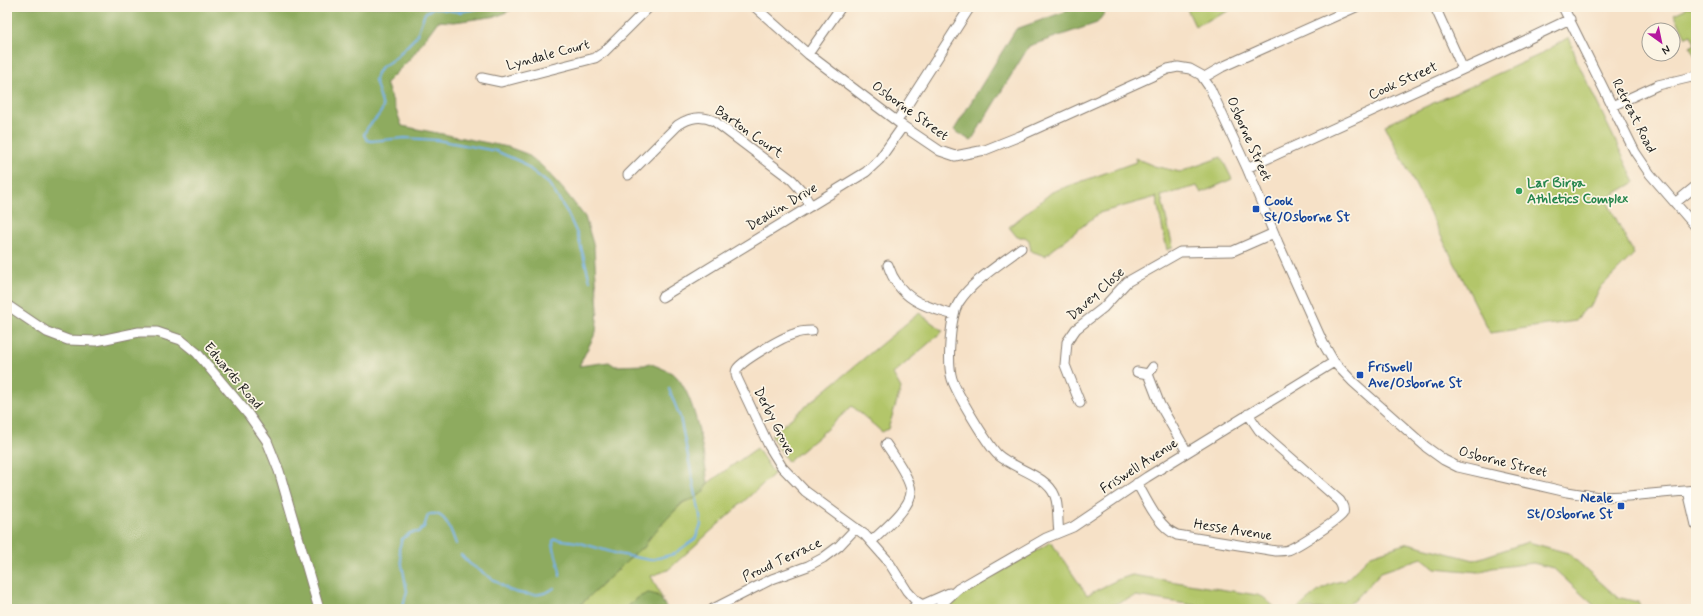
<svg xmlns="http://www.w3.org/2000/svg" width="1703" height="616" font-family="Mynerve,sans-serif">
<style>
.green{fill:#b3c66a;stroke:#687143}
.forest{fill:#8eab5e;stroke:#55643d}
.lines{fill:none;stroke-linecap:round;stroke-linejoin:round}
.stream{stroke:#78b3e9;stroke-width:2}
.minor-casing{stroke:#897e72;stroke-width:11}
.minor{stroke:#fff;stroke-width:9}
.leisure-dot{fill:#2e9e5b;stroke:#fcf5e5;stroke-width:1.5}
.transit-dot{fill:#1a4fb4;stroke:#fcf5e5;stroke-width:1.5}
.labels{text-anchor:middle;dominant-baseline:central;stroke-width:3.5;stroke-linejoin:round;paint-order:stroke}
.street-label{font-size:14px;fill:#1c1c1c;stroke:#fcf5e5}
.leisure-label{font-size:14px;font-weight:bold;fill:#27864d;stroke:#fcf5e5;text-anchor:start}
.transit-label{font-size:14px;font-weight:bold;fill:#164399;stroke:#fcf5e5;text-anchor:start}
</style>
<rect width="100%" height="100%" fill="#fcf5e5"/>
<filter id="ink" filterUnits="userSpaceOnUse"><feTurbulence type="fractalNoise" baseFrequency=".025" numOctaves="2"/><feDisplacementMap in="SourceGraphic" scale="8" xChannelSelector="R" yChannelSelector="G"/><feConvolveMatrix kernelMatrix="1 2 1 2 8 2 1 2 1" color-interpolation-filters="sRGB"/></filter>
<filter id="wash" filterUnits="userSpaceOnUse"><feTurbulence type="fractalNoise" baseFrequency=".012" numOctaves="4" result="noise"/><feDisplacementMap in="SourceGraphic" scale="16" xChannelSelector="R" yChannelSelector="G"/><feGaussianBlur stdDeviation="0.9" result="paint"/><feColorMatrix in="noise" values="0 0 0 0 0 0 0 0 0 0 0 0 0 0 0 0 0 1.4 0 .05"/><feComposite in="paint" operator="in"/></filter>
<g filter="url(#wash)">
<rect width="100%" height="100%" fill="#f6e1c7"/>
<path class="green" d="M1186,7H1231L1229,11L1195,26Z
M1686,7H1696V58L1690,47L1695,44L1691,35L1686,37L1674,14L1685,9Z
M1569,37L1577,61L1635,182L1606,199L1634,254L1601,287L1590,307L1583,310L1576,321L1490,333L1385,125L1539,55Z
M1221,157L1232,179L1201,193L1197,186L1161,196L1173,247L1167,250L1156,197L1099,213L1045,256L1031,251L1029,240L1025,237H1017L1009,227L1052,192L1136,162L1135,158L1154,166L1180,172Z
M919,313L943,331L893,374L901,388L888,429L882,432L852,406L818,437L788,462L771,435Z
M757,448L774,474L668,570L651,576L663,600L657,595L639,597L625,609H576L640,549C646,546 646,543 650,538C657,527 672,513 682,504C692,495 702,500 708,483Z
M1051,542L1087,595L1117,580L1132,575L1257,595L1263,597L1277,609H1218L1136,596L1107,607L1108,609H944L962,594Z
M1528,542L1568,553L1617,597L1638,602L1641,609H1598L1553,568L1533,563L1492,568L1478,572L1435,568L1422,558L1381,572L1354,601L1338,609H1297C1312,597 1325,582 1345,581L1371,555L1408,543L1474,560Z"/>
<path class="forest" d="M7,7H517L498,16L454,22L438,21L411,58L386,83L402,126L508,147L527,154L542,166L563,189L585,217L594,247L598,310L596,332L579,366L609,362L615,366L645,365L649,363C656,366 673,372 677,377C697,401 703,452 708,483L702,493L694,499L683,502L649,538L644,548L640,549L576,609H7Z
M1078,7H1109L1097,23L1029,46L971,141L954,130L1016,29Z
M648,593C659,594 662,600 667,609H625L639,597Z"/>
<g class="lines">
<path class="stream" d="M487,7L459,12L433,8L425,13L416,37L395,58L382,67L377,73L375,80L383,107C380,119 366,124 364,135L367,140L371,141L405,138L437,140L496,151L521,162L549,184L567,212L578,236L590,281
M461,555L470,564L509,590C522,595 542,598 554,588
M560,576C561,566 553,552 553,541L555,539L577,542L618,554L650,560L674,554L695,539L701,525L700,515L680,417L669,389
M402,609L407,591L399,549L402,539L410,533L419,532L424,527L428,515C445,508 452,533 456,544"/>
</g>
</g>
<g filter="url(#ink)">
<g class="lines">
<defs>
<path id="minor" d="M755,7L808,54L903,126L940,151L955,156L985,150L1020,136L1168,69L1178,67L1190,69L1201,75L1210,88L1247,168L1278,243L1323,343L1334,362L1353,382L1426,447L1444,460L1458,467L1567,492L1599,497L1628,496L1696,490
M1435,7L1463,69
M1563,7L1635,152L1650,174L1696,227
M808,54L841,7
M482,78L501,82L595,58L604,52L649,7
M1203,78L1222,67L1356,7
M1612,106L1658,85L1696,76
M897,121L970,7
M1247,168L1503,51L1570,19
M628,175L678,125C690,117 701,115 714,121L792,180L801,190L811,206
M1675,203L1696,186
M1021,248C1002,263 972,281 959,302C950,316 947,362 952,379C957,394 986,442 997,454C1013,469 1047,475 1055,496C1059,507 1057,520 1059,532
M888,265C899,299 923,306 954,315
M662,297L866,172L879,160L903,126
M7,305L47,332L68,340L96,341L139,332H157L181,340L197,353L248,414L267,441L279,471L319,609
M812,331C806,331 800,331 794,334C783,337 743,360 737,369C735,372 736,375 737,378L769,446L782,467L805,491L865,535L888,561L907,591L916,601L921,604
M1137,372L1148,374L1153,367
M1148,374L1160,405L1187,452
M1080,403L1065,365L1067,342L1076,329L1103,308L1127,282L1180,252L1233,251L1274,233
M1137,483C1146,499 1159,528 1177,535L1276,551C1280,551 1284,551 1288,550C1296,547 1341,519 1343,513C1345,508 1342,505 1340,501L1259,430L1248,414
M1688,491L1696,525
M872,541C883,530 912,507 911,491C910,478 893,455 886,444
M924,604L949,593
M713,609L772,579L808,566L823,558L839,546L856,528
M912,609L916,605L926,604
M938,609L944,602L958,589L1046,538L1073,527L1147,477L1334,362"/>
</defs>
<use href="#minor" class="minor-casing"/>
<use href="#minor" class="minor"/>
</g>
</g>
<circle class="leisure-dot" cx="1519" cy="191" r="4"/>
<g class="transit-dot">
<rect x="1252" y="205" width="8" height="8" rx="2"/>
<rect x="1356" y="371" width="8" height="8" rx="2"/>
<rect x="1617" y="502" width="8" height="8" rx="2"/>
</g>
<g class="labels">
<g class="street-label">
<text transform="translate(548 55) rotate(-15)">Lyndale Court</text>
<text transform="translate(1403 81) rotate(-24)">Cook Street</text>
<text transform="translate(910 111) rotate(36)">Osborne Street</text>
<text transform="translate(1634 116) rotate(63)">Retreat Road</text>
<text transform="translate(749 132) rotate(35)">Barton Court</text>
<text transform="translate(1249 139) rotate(66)">Osborne Street</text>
<text transform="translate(782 207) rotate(-31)">Deakin Drive</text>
<text transform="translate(1096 294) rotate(-42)">Davey Close</text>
<text transform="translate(233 376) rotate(50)">Edwards Road</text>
<text transform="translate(774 421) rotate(63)">Derby Grove</text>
<text transform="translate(1503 462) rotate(14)">Osborne Street</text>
<text transform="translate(1139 466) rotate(-33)">Friswell Avenue</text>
<text transform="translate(1233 530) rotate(9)">Hesse Avenue</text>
<text transform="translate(782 560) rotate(-25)">Proud Terrace</text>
</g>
<g class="leisure-label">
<text x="1527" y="183">Lar Birpa<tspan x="1527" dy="16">Athletics Complex</tspan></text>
</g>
<g class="transit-label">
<text x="1264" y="201">Cook<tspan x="1264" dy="16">St/Osborne St</tspan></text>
<text x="1368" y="367">Friswell<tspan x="1368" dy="16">Ave/Osborne St</tspan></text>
<text x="1613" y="498" text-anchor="end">Neale<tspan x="1613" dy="16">St/Osborne St</tspan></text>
</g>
</g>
<rect width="1703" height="616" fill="none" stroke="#fcf5e5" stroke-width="24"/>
<g transform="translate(1661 42) rotate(147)"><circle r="19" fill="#fcf5e5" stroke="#a29e95"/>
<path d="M0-3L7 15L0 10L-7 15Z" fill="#b5179e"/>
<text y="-6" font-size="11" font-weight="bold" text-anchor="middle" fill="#1c1c1c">N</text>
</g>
</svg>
